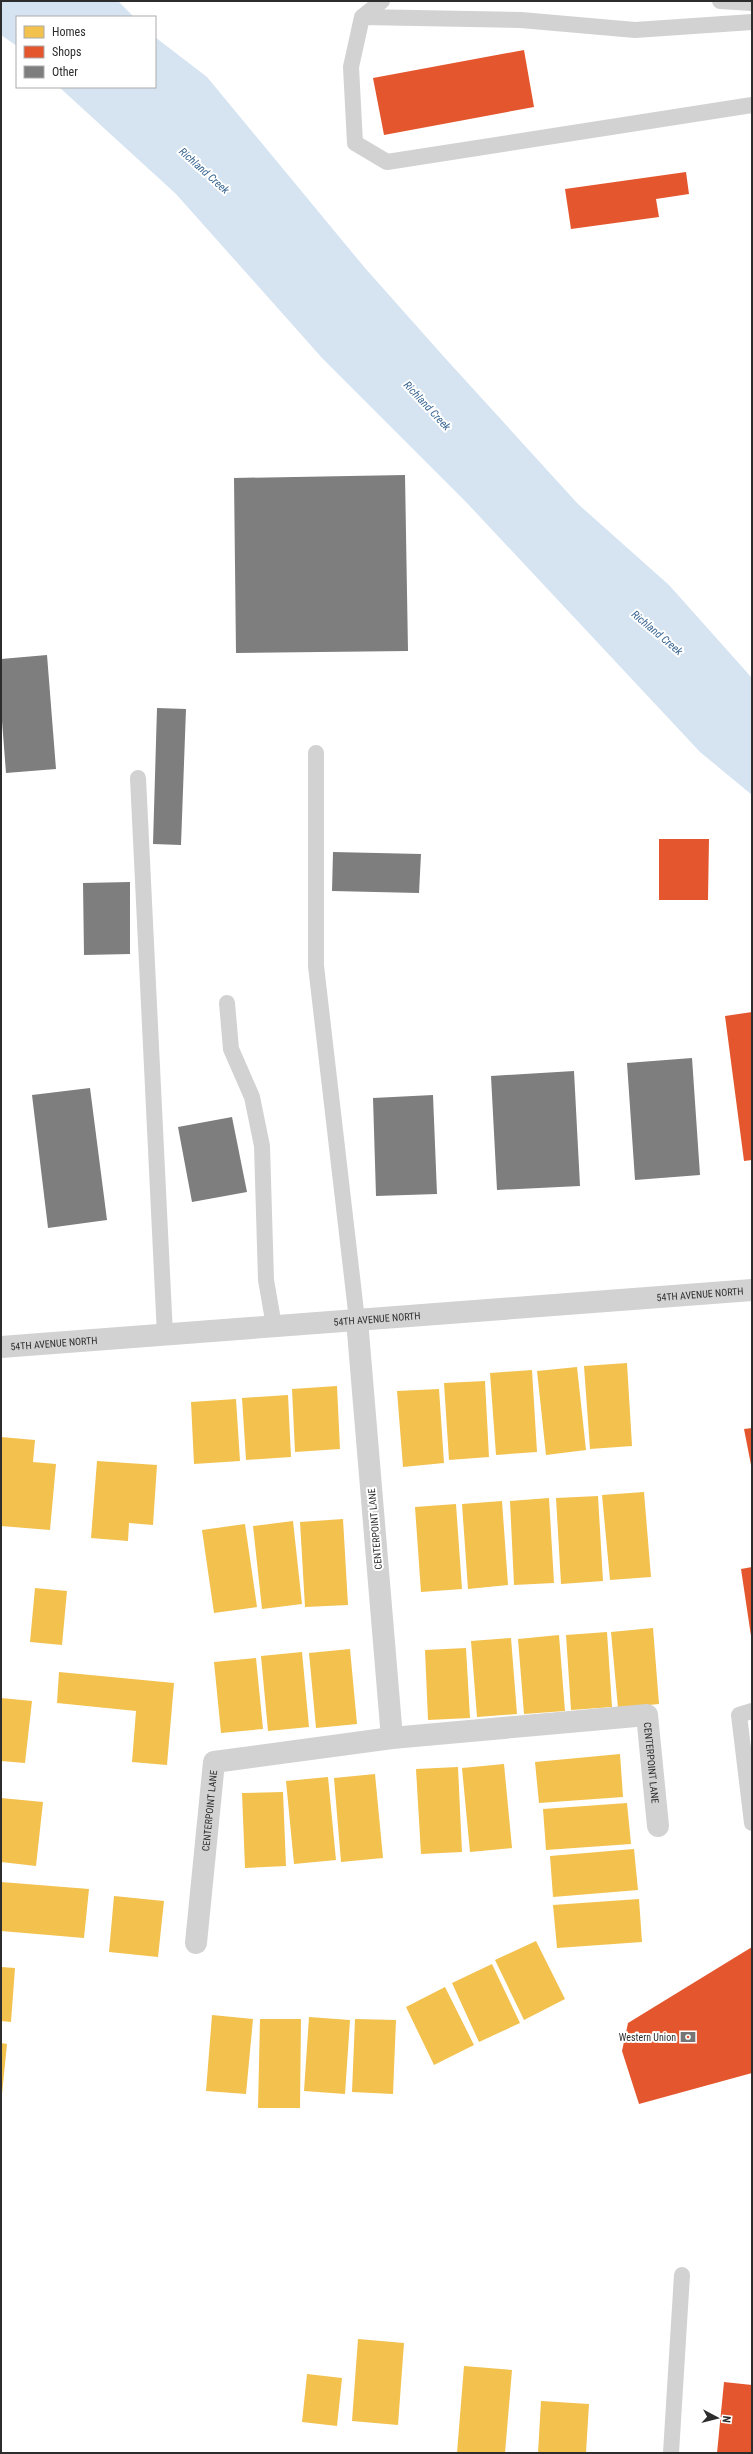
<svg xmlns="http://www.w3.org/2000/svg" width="753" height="2454" font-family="'Roboto Condensed',sans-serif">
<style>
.water{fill:#d6e4f2}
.homes{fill:#f2c14e}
.shops{fill:#e4572e}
.building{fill:#7e7e7e}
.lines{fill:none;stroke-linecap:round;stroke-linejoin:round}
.lane{stroke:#d2d2d2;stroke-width:16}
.street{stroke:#d2d2d2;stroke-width:22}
.labels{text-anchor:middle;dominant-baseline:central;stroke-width:4;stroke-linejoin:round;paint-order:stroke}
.street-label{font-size:10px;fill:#2d2d2d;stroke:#fff}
.poi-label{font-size:10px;fill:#2d2d2d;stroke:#fff;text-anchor:end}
.water-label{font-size:11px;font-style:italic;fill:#386692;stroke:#fff}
</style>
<rect width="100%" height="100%" fill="#fff"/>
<path class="water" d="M1,1H118L134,17H17V46L1,35Z
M155,37L207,77L365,268L445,358L578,504L669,585L752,678V795L700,752L466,502L322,358L176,194L59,87H155Z"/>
<path class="homes" d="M627,1363L632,1446L590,1449L584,1366Z
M577,1367L586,1450L546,1455L537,1371Z
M532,1370L537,1452L496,1455L490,1373Z
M485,1381L489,1457L449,1460L444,1383Z
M337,1386L340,1449L295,1452L292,1389Z
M439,1389L444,1463L403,1467L397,1391Z
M288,1395L291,1457L246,1460L242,1398Z
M236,1399L240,1461L194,1464L191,1402Z
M1,1437L35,1440L33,1462L56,1464L50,1530L1,1526Z
M97,1461L157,1465L153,1525L129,1523L128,1541L91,1538Z
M644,1492L651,1577L610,1580L602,1495Z
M598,1496L603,1581L561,1584L556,1498Z
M549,1498L554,1583L514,1585L510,1501Z
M502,1501L508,1585L468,1589L462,1504Z
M456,1504L462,1589L421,1592L415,1507Z
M343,1519L348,1605L305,1607L300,1522Z
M293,1521L302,1604L262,1609L253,1526Z
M245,1524L257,1607L214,1613L202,1530Z
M35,1588L67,1591L62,1645L30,1642Z
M653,1628L659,1704L618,1708L611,1632Z
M607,1632L612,1707L571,1710L566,1635Z
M559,1635L565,1711L524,1714L518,1639Z
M511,1638L517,1714L477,1717L471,1641Z
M466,1648L470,1718L428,1720L425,1650Z
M350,1649L357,1724L316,1728L309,1653Z
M302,1652L309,1727L268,1731L261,1656Z
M256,1658L263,1729L221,1733L214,1662Z
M59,1672L174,1683L167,1765L132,1762L136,1711L57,1703Z
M1,1698L32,1701L25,1763L1,1761Z
M620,1754L623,1797L539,1803L535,1762Z
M504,1764L512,1848L470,1852L462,1768Z
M458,1767L462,1852L421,1854L416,1769Z
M375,1774L383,1858L341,1862L334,1778Z
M328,1777L336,1860L294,1864L286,1781Z
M283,1792L286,1866L245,1868L242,1793Z
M1,1798L43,1802L36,1866L1,1862Z
M627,1803L631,1844L546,1850L543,1809Z
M634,1849L638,1890L553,1897L550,1856Z
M1,1882L89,1889L84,1938L1,1931Z
M114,1896L164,1901L158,1957L109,1952Z
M639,1899L642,1942L557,1948L553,1905Z
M536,1941L565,1999L524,2020L495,1960Z
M492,1964L520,2023L479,2042L452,1983Z
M1,1967L15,1968L11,2022L1,2021Z
M445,1987L474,2045L434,2065L406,2007Z
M212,2015L253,2019L246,2094L206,2091Z
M309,2017L350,2020L345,2094L304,2091Z
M260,2019H301L300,2108H258Z
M355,2019L396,2020L393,2094L352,2092Z
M1,2043L7,2044L2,2094H1Z
M358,2339L404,2343L398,2425L352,2421Z
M464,2366L512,2370L505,2453H457Z
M307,2374L342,2378L337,2426L302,2422Z
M541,2401L589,2404L586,2453H538Z"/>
<path class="shops" d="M524,50L534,107L384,135L373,78Z
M686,172L689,194L656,199L659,217L571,229L565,189Z
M659,839H709L708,900H659Z
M752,1012V1160L744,1161L725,1016Z
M752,1428V1465H751L744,1429Z
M752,1567V1636H751L741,1569Z
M752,1947V2073L639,2104L622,2051L628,2023Z
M724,2382L752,2385V2453H717Z"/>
<path class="building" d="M405,475L408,651L236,653L234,478Z
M47,655L56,769L6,773L1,708V659Z
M157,708L186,709L181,845L153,844Z
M333,852L421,854L419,893L332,891Z
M130,882V954L84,955L83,883Z
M692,1058L700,1175L635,1180L627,1063Z
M574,1071L580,1186L497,1190L491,1076Z
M90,1088L107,1220L48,1228L32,1095Z
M433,1095L437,1194L376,1196L373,1098Z
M232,1117L247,1192L192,1202L178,1127Z"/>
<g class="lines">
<path class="lane" d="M382,1L362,17L351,67L355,143L387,162L752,105
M720,1L752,3
M362,17L521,20L635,30L752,22
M316,753V966L357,1320
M138,778L165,1335
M227,1003L231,1049L252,1097L262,1146L266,1280L274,1326
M752,1711L739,1715L752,1823
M671,2453L682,2275"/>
<g class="street">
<path id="s1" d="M1,1347L752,1290"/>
<path id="s2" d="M392,1738L647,1715L658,1826"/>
<path id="s3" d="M196,1943L214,1762L392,1738L357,1320"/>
</g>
</g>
<defs>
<symbol id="bank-bare" viewBox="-9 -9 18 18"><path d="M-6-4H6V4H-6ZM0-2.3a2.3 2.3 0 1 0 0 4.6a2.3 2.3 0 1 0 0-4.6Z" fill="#767676" stroke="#fff" stroke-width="2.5" paint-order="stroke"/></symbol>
</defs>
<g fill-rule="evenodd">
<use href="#bank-bare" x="677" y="2026" width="22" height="22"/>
</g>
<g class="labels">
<g class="street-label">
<text stroke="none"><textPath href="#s1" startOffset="701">54TH AVENUE NORTH</textPath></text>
<text stroke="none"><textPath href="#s1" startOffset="377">54TH AVENUE NORTH</textPath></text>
<text stroke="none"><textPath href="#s1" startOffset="53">54TH AVENUE NORTH</textPath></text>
<text transform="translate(375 1529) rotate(-95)">CENTERPOINT LANE</text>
<text stroke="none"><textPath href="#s2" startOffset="304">CENTERPOINT LANE</textPath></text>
<text stroke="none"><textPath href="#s3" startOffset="133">CENTERPOINT LANE</textPath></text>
</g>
<g class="poi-label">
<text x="676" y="2037">Western Union</text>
</g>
<g class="water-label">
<text transform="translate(204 171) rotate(42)">Richland Creek</text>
<text transform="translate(427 406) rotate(47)">Richland Creek</text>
<text transform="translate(657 633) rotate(40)">Richland Creek</text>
</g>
</g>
<rect width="753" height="2454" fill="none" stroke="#2d2d2d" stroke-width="4"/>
<rect x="16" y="16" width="140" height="72" fill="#ffffff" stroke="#ababab"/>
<rect x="24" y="26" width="20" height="12" fill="#f2c14e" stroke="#ababab"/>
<text x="52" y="36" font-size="12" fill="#2d2d2d">Homes</text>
<rect x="24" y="46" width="20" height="12" fill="#e4572e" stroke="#ababab"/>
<text x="52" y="56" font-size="12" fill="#2d2d2d">Shops</text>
<rect x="24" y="66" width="20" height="12" fill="#7e7e7e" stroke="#ababab"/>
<text x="52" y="76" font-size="12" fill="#2d2d2d">Other</text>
<g transform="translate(717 2418) rotate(97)" stroke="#ffffff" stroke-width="3" paint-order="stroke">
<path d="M0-3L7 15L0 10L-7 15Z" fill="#2d2d2d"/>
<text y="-6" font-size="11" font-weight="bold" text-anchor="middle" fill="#2d2d2d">N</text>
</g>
</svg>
